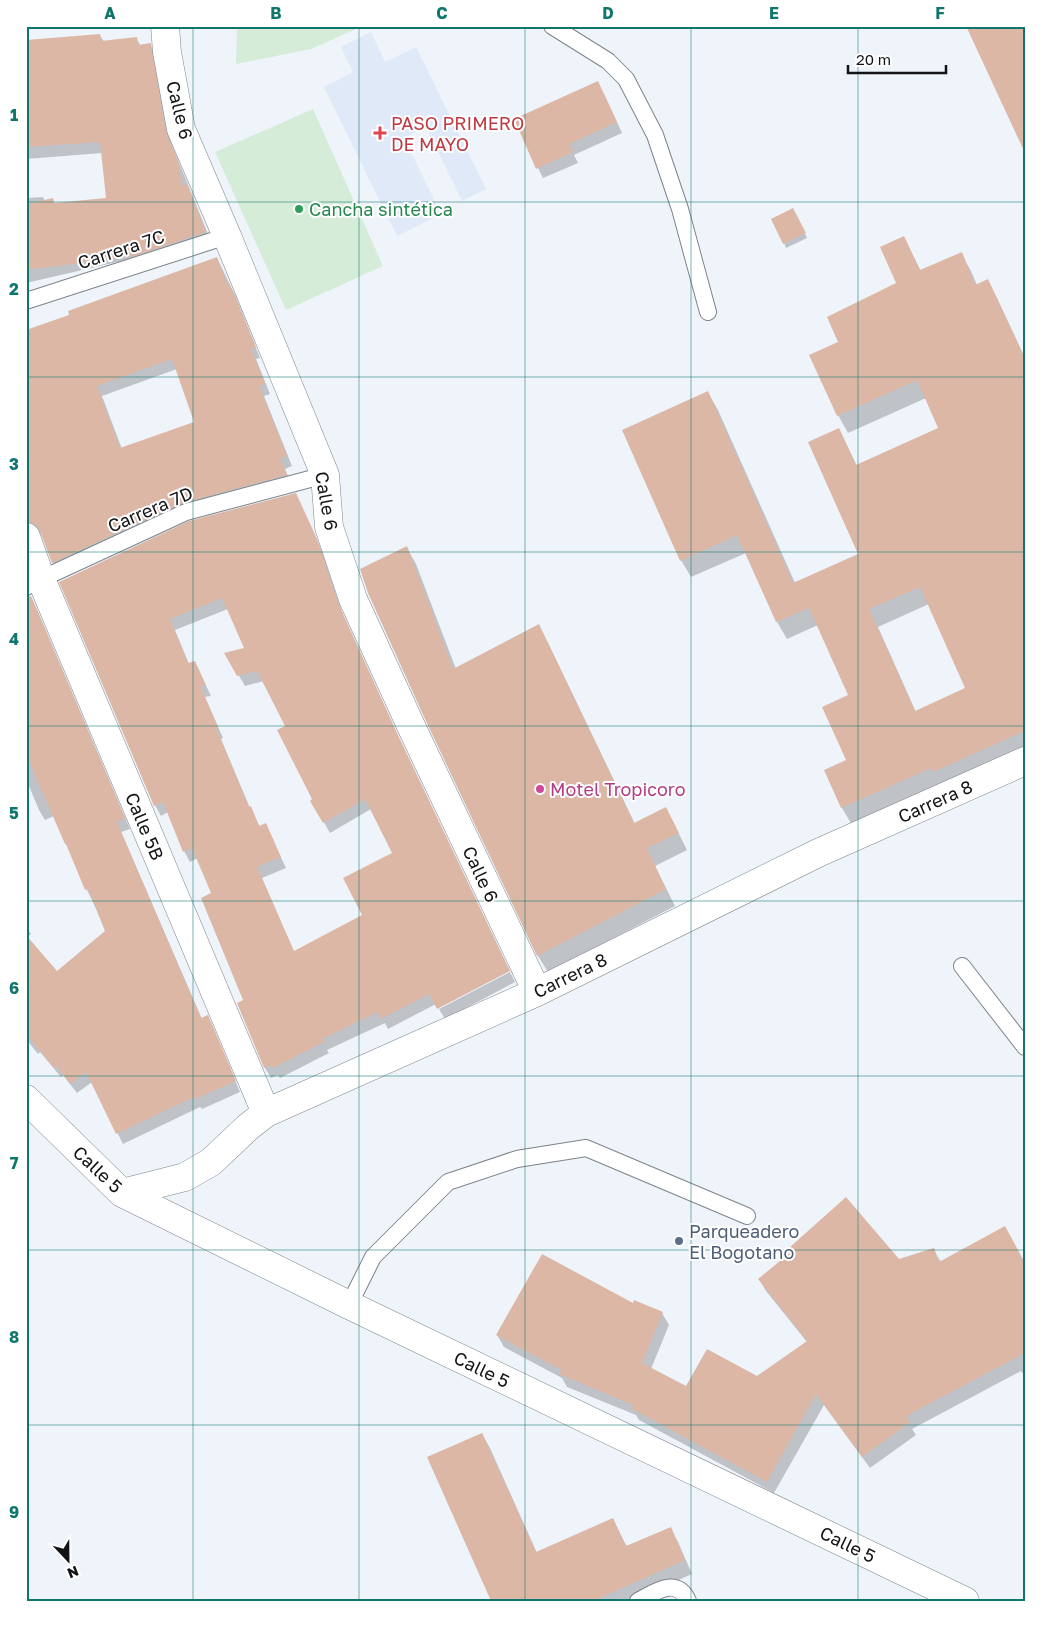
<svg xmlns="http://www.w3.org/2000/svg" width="1051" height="1627" font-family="'Golos Text',sans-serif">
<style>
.built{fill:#e0e9f7}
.green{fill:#d4ecd8}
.shadow{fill:#0003;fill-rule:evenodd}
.building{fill:#dcb7a6;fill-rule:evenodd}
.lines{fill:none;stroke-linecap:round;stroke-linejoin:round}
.lane-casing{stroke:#7e838a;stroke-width:18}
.street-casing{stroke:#7e838a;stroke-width:29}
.lane{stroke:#fff;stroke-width:16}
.street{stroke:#fff;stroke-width:28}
.grid{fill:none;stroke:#0f766e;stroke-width:1;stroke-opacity:0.55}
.health-dot{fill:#e0444e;stroke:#fff;stroke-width:2}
.leisure-dot{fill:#2e9e5b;stroke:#fff;stroke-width:2}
.hotel-dot{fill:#d1479c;stroke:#fff;stroke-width:2}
.service-dot{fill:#5c6f8a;stroke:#fff;stroke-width:2}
.labels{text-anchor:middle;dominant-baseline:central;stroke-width:4;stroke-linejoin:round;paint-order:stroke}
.street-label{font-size:18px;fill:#111315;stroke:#fff}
.health-label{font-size:18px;fill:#be3a42;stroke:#fff;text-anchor:start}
.leisure-label{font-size:18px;fill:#27864d;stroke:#fff;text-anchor:start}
.hotel-label{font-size:18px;fill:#b23c85;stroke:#fff;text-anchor:start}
.service-label{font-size:18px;fill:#4e5e75;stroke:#fff;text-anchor:start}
.neatline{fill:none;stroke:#0f766e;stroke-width:2}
.grid-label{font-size:16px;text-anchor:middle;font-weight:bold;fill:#0f766e}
</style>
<rect width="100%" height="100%" fill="#eff4fb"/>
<path class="built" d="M371,32L385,62L416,47L486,189L462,201L426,127L404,138L441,214L397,236L324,87L353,72L341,47Z"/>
<path class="green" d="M237,26H363L311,49L236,64Z
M313,109L383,266L286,310L215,152Z"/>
<path class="shadow" d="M100,35L104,42L136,38L141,46L150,45L157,56L172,145L212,244L187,246L26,283V198L43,197L45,201L52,199L55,204L107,199L102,153L26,159V41Z
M603,92L622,133L574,155L578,163L543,178L538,168Z
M795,214L807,238L786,248L784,243Z
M903,237L921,271L961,254L971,271L977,285L987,281L997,298L1025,358V753L852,825L842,808L848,761L850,695L818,625L787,639L777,622L746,553L691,577L681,560L708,393L718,410L795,583L860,554L839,429L857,466L939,429L926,398L848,433L838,415L840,342L898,284ZM929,604L967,689L916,712L878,627Z
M217,258L236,297L260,358L256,359L270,394L264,396L292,466L285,469L292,485L188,513L59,572L53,562L43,535L35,531L26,532V331L71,316ZM177,369L195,423L122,449L102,396Z
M301,505L322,551L344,618L402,745L436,1004L388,1029L385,1023L327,1050L329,1053L280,1078L278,1075L271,1078L265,1068L238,1004L245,1001L213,894L198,858L190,862L184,851L168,812L161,816L155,805L61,582ZM228,609L246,649L226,654L245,686L264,681L286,726L314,800L312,801L330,833L371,809L394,854L364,915L294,952L262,878L286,868L265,824L260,827L250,808L221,739L223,738L205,697L211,696L195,663L189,664L175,630Z
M407,548L416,564L456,669L548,643L635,824L675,826L687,850L655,866L675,906L548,972L538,956L426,719Z
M30,597L36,607L130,829L121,832L202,1019L207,1016L213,1027L240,1092L202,1109L200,1107L123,1144L92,1082L77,1093L63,1075L61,1077L40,1052L38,1054L26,1039V925L31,934L27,938L56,973L107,931L87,890L54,816L45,820L39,810L26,779V598Z
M510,972L515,982L445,1019L439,1009Z
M933,1249L941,1262L1025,1264V1372L1022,1373L1021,1371L912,1429L916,1435L870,1468L824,1405L774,1493L639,1420L636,1415L567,1387L562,1378L504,1347L497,1335L634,1305L662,1313L669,1325L651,1369L687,1388L757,1378L807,1342L766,1291L759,1279L899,1261Z
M482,1434L490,1448L537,1553L613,1520L627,1547L670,1528L678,1542L692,1574L631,1601H492Z"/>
<path class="building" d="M966,26H1025V153Z
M100,34L101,41L137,37L138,45L151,43L166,132L178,161L182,186L187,184L206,232L134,256L26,270V204L53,198L54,203L106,198L100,142L26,147V40Z
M598,81L617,122L569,144L573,152L536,169L514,119Z
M793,208L806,233L783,244L771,219Z
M904,236L920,270L962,252L975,285L988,279L1025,359V731L933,772L931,768L841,808L824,770L846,760L822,707L848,695L809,608L776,622L737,535L680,561L622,430L708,391L793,583L858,554L808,442L839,428L856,465L938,428L917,380L837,416L809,355L838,342L827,317L896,283L880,247ZM920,587L965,688L915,711L869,609Z
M217,257L228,286L230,285L256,347L251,349L265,383L259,386L287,456L280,459L287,475L182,503L52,563L40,531L36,525L26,522V330L69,315L68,311ZM172,359L194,422L120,448L97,386Z
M296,493L317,539L339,605L397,733L510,971L437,1009L429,994L381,1019L378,1012L322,1039L324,1042L273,1068L271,1065L264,1068L237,1003L243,1000L201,898L211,893L192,848L183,852L163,802L154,806L59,582L189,521ZM222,598L244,648L224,653L237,676L257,671L285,726L277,730L312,799L310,801L323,823L365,799L392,853L343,878L362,915L294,951L257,867L281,857L266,823L259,826L251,806L249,807L216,728L218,727L200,686L206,685L195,661L188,663L170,619Z
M407,546L453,669L539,624L634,823L666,807L679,833L647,848L666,889L537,956L425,719L368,593L360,569Z
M31,596L125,818L117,822L201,1018L208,1015L236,1081L195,1099L194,1097L116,1134L86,1072L70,1084L57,1066L54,1068L26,1034V935L57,971L105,931L88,889L85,890L66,844H65L26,754V597Z
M846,1197L899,1259L934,1248L939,1262L1005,1226L1025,1263V1353L906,1416L910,1422L862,1457L816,1394L767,1482L631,1408L633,1405L559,1374L561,1370L496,1335L542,1254L633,1303L634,1300L663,1312L642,1363L686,1386L707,1349L757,1376L807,1341L758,1279L792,1251L789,1248Z
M482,1433L536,1552L613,1518L626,1546L671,1527L685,1560L593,1601H491L427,1457Z"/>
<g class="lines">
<defs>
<path id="lane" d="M552,26L608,61L626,79L655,135L680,209L708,312
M26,301L227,236
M26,587L41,579L186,512L325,475
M962,966L1025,1047
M349,1305L373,1257L448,1182L517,1159L586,1148L747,1216
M638,1601C655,1592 677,1576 688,1601"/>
<path id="street" d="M165,26L167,52L181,129L227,236L325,475L329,527L353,599L411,726L537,992
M26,537L41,579L266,1113
M26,1099L122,1193L349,1305L965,1601
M122,1193L185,1177L211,1162L248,1127L266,1113L537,992L818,853L1025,761"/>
</defs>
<use href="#lane" class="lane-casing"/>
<use href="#street" class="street-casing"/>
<use href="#lane" class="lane"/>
<use href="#street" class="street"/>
</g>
<path class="grid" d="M193,26V1601M359,26V1601M525,26V1601M691,26V1601M858,26V1601M26,202H1025M26,377H1025M26,552H1025M26,726H1025M26,901H1025M26,1076H1025M26,1250H1025M26,1425H1025"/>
<path class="health-dot" d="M377.5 125.5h5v5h5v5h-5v5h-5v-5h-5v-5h5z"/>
<circle class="leisure-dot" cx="299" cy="209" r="5"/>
<circle class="hotel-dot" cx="540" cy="789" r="5"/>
<circle class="service-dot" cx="679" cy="1241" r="5"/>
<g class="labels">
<g class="street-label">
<text transform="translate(180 110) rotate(76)">Calle 6</text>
<text transform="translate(121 249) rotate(-18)">Carrera 7C</text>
<text transform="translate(327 501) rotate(80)">Calle 6</text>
<text transform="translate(150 509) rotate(-23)">Carrera 7D</text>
<text transform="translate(935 801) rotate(-24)">Carrera 8</text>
<text transform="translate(145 826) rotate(67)">Calle 5B</text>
<text transform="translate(481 874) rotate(65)">Calle 6</text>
<text transform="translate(570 975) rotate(-26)">Carrera 8</text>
<text transform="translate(98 1169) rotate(43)">Calle 5</text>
<text transform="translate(482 1369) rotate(26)">Calle 5</text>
<text transform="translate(848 1544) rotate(26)">Calle 5</text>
</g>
<g class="health-label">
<text x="391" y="123">PASO PRIMERO<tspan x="391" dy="21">DE MAYO</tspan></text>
</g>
<g class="leisure-label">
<text x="309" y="209">Cancha sintética</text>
</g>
<g class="hotel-label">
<text x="550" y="789">Motel Tropicoro</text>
</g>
<g class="service-label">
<text x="689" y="1231">Parqueadero<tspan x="689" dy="21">El Bogotano</tspan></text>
</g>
</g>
<rect width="1051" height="1627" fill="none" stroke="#ffffff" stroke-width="55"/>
<g transform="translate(68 1560) rotate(158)" stroke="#ffffff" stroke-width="4" paint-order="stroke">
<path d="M0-4L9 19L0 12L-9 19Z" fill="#111315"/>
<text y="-8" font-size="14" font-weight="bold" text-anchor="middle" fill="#111315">N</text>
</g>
<path d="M848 65v8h98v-8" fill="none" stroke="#111315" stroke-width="2.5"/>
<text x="856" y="65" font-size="15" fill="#111315" stroke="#ffffff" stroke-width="4" paint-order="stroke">20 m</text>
<rect x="28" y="28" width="996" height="1572" class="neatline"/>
<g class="grid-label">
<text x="110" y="19">A</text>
<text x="276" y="19">B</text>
<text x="442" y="19">C</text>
<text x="608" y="19">D</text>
<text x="774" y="19">E</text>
<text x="940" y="19">F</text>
<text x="14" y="121">1</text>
<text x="14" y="295">2</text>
<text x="14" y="470">3</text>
<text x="14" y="645">4</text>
<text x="14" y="819">5</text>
<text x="14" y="994">6</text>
<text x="14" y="1169">7</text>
<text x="14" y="1343">8</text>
<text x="14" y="1518">9</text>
</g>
</svg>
